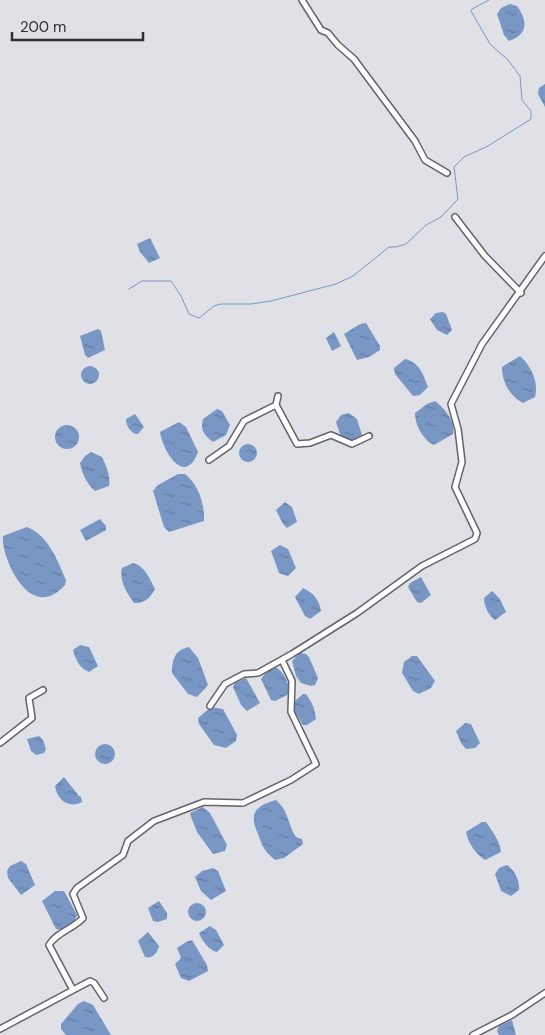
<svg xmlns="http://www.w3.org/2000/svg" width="545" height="1035" font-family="'DM Sans',sans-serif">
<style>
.water{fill:url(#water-ripples)}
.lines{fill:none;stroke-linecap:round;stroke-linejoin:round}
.stream{stroke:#7897c5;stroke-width:1}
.minor-casing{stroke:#636369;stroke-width:8}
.minor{stroke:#fff;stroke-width:5}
</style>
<defs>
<pattern id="water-ripples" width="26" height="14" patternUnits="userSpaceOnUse" patternTransform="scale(1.25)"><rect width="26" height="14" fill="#7897c5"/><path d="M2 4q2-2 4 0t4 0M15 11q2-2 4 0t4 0" fill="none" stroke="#637ca1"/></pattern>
</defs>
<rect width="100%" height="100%" fill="#e0e0e7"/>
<path class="water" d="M510,4L517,6C528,21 528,35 509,41L504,35L497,14L501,8Z
M545,84V107L538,94L539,88Z
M150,238L160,258L149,263L140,252L137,244Z
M443,312L446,314L452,330L447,335L437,330L430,319L436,313Z
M366,323L380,346V350L369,357L357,360L344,334L360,324Z
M98,329L101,331L105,350L88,358L85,355L80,336Z
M334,332L341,346L332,351L326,338Z
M520,356C531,366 539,382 535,397L523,403C509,395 502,382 502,367Z
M405,359C420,363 423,374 428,387L420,395L413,396L395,374L394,368Z
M81 375a9 9 0 1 1 18 0a9 9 0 1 1-18 0Z
M435,401C444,408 456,421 453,434L434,445C423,440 415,425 415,413L427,404Z
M217,409L222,411L230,425L226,435L213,442C204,435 200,430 203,419Z
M349,413L357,419L362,435L349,443L341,437L336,422L341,415Z
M135,414L144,427L138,434C131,434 126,426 126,419Z
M179,422L186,427L198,452C185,487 163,452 160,432Z
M55 437a12 12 0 1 1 24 0a12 12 0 1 1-24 0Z
M239 453a9 9 0 1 1 18 0a9 9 0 1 1-18 0Z
M91,452L102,457C106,466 111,476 109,486L95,491C87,484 82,474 80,463L85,456Z
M178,474H185C198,484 205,504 204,521L169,532L164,527L153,491L158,485Z
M285,502L292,507L297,522L287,528L283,524L276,510Z
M100,519L106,526V530L86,541L80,530Z
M27,527C49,536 57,560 66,580L65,585C28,626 0,552 3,536Z
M280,545L288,549L296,568L288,576L279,573L271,551Z
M133,563C146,567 149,578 155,589C150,598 144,604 134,603C126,592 119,580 122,568Z
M421,577L431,595L421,603L417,602L408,587L410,583Z
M303,588C314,593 319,600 321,611L310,619L305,616L295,597Z
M492,591L500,599L506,612L495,620C489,616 484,606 484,598Z
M80,645L89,647L98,666L89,672C79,668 76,660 73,650Z
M189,647L198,658L208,685L197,697L188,694L172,673C172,659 175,650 189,647Z
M300,653L306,654L309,657L318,678L315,685L311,686L301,683L296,676L292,661Z
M412,656H417L435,681L431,688L419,694L413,691L402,673L404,662Z
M275,667C284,671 290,685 289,694L275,701L271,700L261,679L267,671Z
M246,678L260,703L247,711L241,705L233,687L235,683Z
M303,694H306C312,702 315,709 316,719L307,725H303L293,709V703Z
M211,707L223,709L237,735L236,741L226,748L214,745L199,724L198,718Z
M465,723L471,724L480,743L475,748L466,749L461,743L456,731Z
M39,736L43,740L46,749L44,753L36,755L31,751L27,739Z
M95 754a10 10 0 1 1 20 0a10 10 0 1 1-20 0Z
M64,777L79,796L81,797L82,802C69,809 57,800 55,786Z
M276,800C290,813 287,823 296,837L302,839L303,844L284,858L275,860C265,852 262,846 258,834C249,814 254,806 276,800Z
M203,807L210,813L227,845L225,851L213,854L197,832L191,817L190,813Z
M482,822H486C492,831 500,841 501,852L485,860C475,853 468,843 466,832Z
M21,861L26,864L35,885L21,895L8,878L7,871L10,866Z
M507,865C515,870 520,881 519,890L511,896L501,891L495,874L499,868Z
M213,868L218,871L226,891L211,900L201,891L195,877L202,871Z
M55,891H64L77,915L73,925L62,930L56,929L42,901Z
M159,901L167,913V919L158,922L153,921L148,908Z
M188 912a9 9 0 1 1 18 0a9 9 0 1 1-18 0Z
M210,926L216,930L224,945L217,952C210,951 201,940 199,933Z
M148,932L159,946C157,954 152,959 145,957L138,941Z
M192,940L207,965L208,971L189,981L181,978L175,964L181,958L177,948L186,942Z
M84,1001L93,1005L111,1035H66L61,1029V1024L78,1004Z
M512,1020L516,1035H499L497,1031L499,1026Z"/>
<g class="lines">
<path class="stream" d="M129,289L142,281H171L181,296L189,314L199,318L214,306L221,304H251L271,301L336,284L353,276L389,247H396L406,244L426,225L441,217L458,199L454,167L464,157L488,146L531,119V111L522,100L520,76L508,60L490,44L471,11L472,9L489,0"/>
<defs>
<path id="minor" d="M302,0L321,30L328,33L338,45L354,59L415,141L425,160L447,173
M455,217L485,256L521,293
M278,396L276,405L297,444L310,443L331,435L352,444L369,436
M209,460L229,446L244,421L276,405
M210,706L225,684L244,674L258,673L292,654L357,613L422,566L475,539L477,533L455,487L462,462L458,429L451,404L482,344L545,256
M0,743L32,718L29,698L43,690
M73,990L49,945C57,932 73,929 83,918L73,894L77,888L123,855L128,841L154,821L204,802L243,803L291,780L316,764L291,712L292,681L282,660
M0,1029L90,981L94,983L104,998
M473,1035L512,1015L545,993"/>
</defs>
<use href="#minor" class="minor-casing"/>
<use href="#minor" class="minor"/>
</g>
<path d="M12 32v8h131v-8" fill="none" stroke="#2f2f31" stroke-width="2.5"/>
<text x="20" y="32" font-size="15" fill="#2f2f31" stroke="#e0e0e7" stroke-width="4" paint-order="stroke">200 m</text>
</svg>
